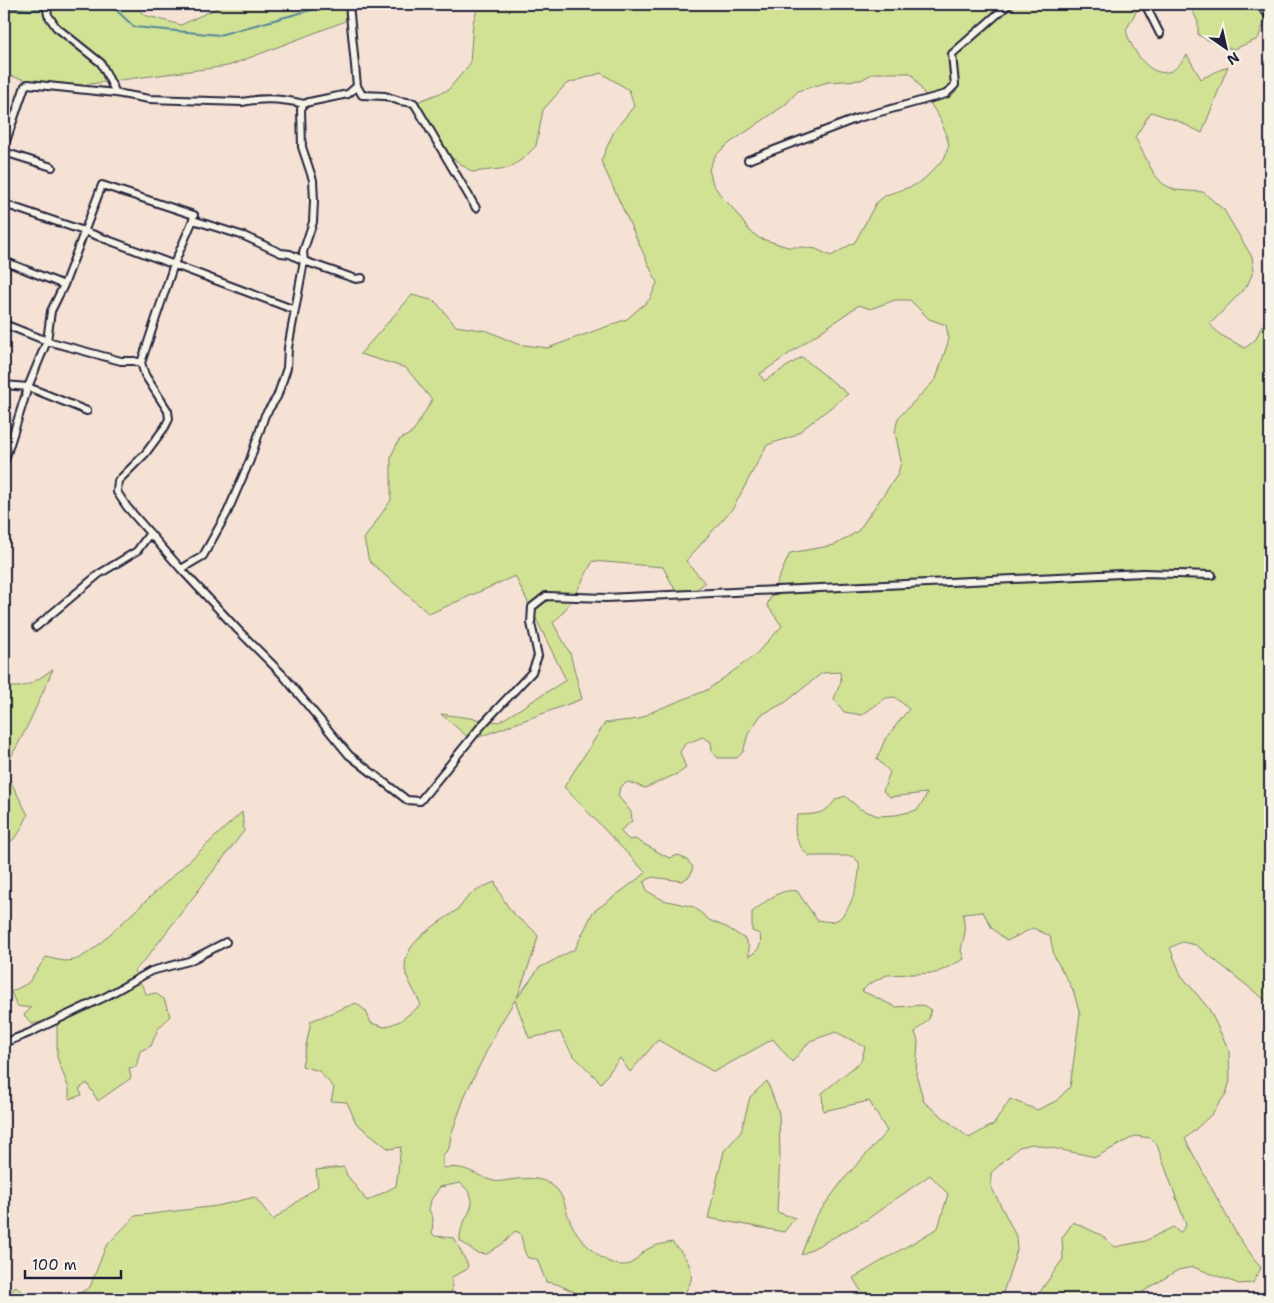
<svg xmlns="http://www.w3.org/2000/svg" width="1274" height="1303" font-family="'Shantell Sans',sans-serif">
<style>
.green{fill:#d1e295;stroke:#7a8268;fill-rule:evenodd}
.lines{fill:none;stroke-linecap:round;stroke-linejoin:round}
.stream{stroke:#588897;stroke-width:2}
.street-casing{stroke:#22223b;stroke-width:10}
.street{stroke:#f7f3e8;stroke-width:6}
</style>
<rect width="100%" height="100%" fill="#f6e2d5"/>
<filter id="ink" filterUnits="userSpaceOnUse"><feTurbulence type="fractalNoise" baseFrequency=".02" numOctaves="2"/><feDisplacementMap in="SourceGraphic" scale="10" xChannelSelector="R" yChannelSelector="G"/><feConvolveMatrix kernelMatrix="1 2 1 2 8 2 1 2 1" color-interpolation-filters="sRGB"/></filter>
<g filter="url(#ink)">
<path class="green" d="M4,4H133L144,15L181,25L225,4H349L350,16L343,22L228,66L59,88L10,76L4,77Z
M479,4H1147L1137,10L1126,30C1130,47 1149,80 1171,71C1177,69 1183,60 1187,55L1201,79L1228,66L1202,133L1178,121L1151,112L1135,137L1154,174L1163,184L1175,190L1203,192L1224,210L1252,257L1254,270L1247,286L1210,324L1219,334L1245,348L1256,339L1262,325L1270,330V1004L1196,945L1182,942L1170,948L1181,975L1209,1009L1229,1050L1230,1081L1226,1094L1211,1115L1185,1139L1237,1235L1261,1268L1253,1283L1239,1284L1193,1267L1178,1270L1144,1291L1141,1299H1106L1097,1292L1071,1297L1043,1293L1037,1296L1063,1259L1062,1238L1073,1222L1101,1235L1115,1247L1145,1241L1173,1227L1180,1233L1186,1225L1157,1145L1151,1138L1135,1136L1096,1157L1032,1144L1019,1147L991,1173V1186L1016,1236L1017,1250L1001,1299H866L853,1278L938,1228L948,1194L930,1175L866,1220L801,1255L815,1218L843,1180L887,1131L869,1101L823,1111L822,1093L861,1061L865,1047L836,1032L810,1041L792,1062L773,1039L714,1072L658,1040L630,1072L620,1058L601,1083L572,1054L560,1032L529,1038L515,1000L498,1028L466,1093L451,1135L449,1149L443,1155V1168C470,1165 472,1175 494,1181C498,1182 504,1181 509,1180C524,1178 540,1176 553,1186C565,1194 565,1211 571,1223C579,1240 603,1265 622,1265C635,1266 637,1255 646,1250C654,1245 663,1244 672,1242C691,1262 701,1277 679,1299H586L585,1297L557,1284L546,1282L537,1259L528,1258C523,1252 523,1241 520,1233L515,1231L505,1242L487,1254L477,1253L460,1241C458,1216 488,1205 460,1183L440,1187L431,1200L429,1210L433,1218L432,1233L435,1236L454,1238L468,1265L466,1270L452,1277V1291L444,1299H70L90,1287L106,1246L135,1216L217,1206L255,1197L273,1220L318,1186L316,1170L344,1167L347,1175L367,1201L396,1186L401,1147L389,1149L356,1123L347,1102L331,1101L334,1088L319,1071L302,1066L311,1021L356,1003L366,1011L371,1023L385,1027L400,1021L421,1005C417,995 404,976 405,966C406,939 439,924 458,909C462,905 464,901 468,897C476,890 485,886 495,882C500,895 507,907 517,917C526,925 530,925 538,936L534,951L517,998L539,968L575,949L593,912L646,873L564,787L605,723L639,719L654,711L707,690L754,656L782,626L767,605L790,553L835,545L858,531L898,474L901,461L895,432L898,418L936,379L949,339L946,325L929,319L910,300H895L870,309L859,305L760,374L764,381L802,357L848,394L794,436L767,445L733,508L686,561L705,583L681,601L663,567L593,561C581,582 571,607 553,623L570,653L582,699L471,740L441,714L499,722L566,680L515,576L429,614L369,561L364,539L391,500V456L399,440L413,432L432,400L406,368L360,354L412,295L435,301L456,326L488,331L517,344L548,348L627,319L650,299L657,283L601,161L614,131L634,106L629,90L601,73L566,84L543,110L536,146L524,158L509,168L472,172L444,152L414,103L448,90L470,64L473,22ZM874,73H911L939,117L945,131L949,145L944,159L924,179L913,186L886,195L876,203L855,242L831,256L816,249L802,247H788L759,238L749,230L731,206L721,196L713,184L709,169L715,156L727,145L785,105L798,91L828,82L861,80ZM840,672L841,681L834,699L844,712L862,715L886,698L895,697L909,709L885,739L877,759L890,772L883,791L890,797L927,793L923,802L917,810L896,815L878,816L860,809L845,796L836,799C825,815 816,814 798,815C791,830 797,845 809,856H852L859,862C861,877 851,913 837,920C831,923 824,921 817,920L797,891C779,888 766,902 752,912V931L760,934C762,945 759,951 749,956V947L745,939L728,928L709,920L694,907L663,900L647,891L644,882L652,877L682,881L690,876L693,867L687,860L679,855L669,858L635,839L629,840L620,831L632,821L631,812L618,796L620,787L628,782L645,788L679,773L686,768L680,752L685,744L703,737L711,742L712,751L718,758H737L743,752L748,734L761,715L786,702L822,673ZM983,912L992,928L1007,941L1033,928L1050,936L1054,956L1073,990L1080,1014L1070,1087L1056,1101L1037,1110L1010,1099L994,1124L969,1138L924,1102L916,1074L918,1041L915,1032L929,1019L931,1010L923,1005L896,1007L862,991L869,984L887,975L936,973L964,959L961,950L965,932L963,914Z
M1189,4H1270V15L1268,13L1258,39L1234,49L1220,46L1198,35V22Z
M53,669C38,703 24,737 4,768V685C23,692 37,680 53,669Z
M4,769L28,815C22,827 18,841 4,844Z
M242,812L244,831L145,960L134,971L147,995L155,993L164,999L170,1016L158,1029L151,1046L140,1051L136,1067L129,1068L131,1078L98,1101L87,1083L79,1089L82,1095L69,1099V1089L57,1057V1019L32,1024L24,1015L31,1008L17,1006L11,992L28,983L46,957C72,964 75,962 96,947Z
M767,1081L779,1113L780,1157L777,1212L795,1218L784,1232L708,1218L724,1151L741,1132L750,1097Z
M16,1286L29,1299H4Z"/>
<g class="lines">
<path class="stream" d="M110,4L134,27L219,35L333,4
M4,7L31,10L103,4"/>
<defs>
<path id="street" d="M46,4L48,15L56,27L101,63L116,93
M349,4L357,86L362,95L385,96L400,101L414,103L476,208
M1145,4L1160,34
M1258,4L1270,16
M357,86L348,94L309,102L304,104L301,109L302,147L313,180L314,201L313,222L303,252L304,261L356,279L362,278
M4,147L25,86L28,84L116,93L149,99L242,102C261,98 284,99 304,104
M4,152L52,167
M748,160L858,118L946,94L955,85L952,54L1009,4
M4,204L84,231L295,310L288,348L287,368L277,397L265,415L250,460L227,513L203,556L181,569L238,630L282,674L349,755L407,800L420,801L482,725L532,672L538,656L531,623L532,607L546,596L606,598L1143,573L1212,575
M4,261L64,285
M4,324L47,341L121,361H134L141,363
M4,385L28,387L87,411
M4,463L28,387L47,341L51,311L64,285L102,185L194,215L193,220
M181,569L127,507L117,492L118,481L145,454L165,427L169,419L168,411L145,375L141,363L174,264L193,220L244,236L281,253L290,254L304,261L295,310
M36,627L99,574L137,551L150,533
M4,1043L29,1033L105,997L151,971L189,961L226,942"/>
</defs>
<use href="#street" class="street-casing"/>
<use href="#street" class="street"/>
</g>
</g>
<rect width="1274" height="1303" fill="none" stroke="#f7f3e8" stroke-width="20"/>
<rect x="10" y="10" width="1254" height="1283" fill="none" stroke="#22223b" stroke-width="2" filter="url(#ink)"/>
<g transform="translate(1226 48) rotate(146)" stroke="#f7f3e8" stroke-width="4" paint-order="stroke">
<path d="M0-4L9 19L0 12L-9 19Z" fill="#22223b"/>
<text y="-8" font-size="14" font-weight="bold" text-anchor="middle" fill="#22223b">N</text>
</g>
<path d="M25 1270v8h96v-8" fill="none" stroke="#22223b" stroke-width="2.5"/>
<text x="32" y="1270" font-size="15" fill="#22223b" stroke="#f7f3e8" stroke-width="4" paint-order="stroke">100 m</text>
</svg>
